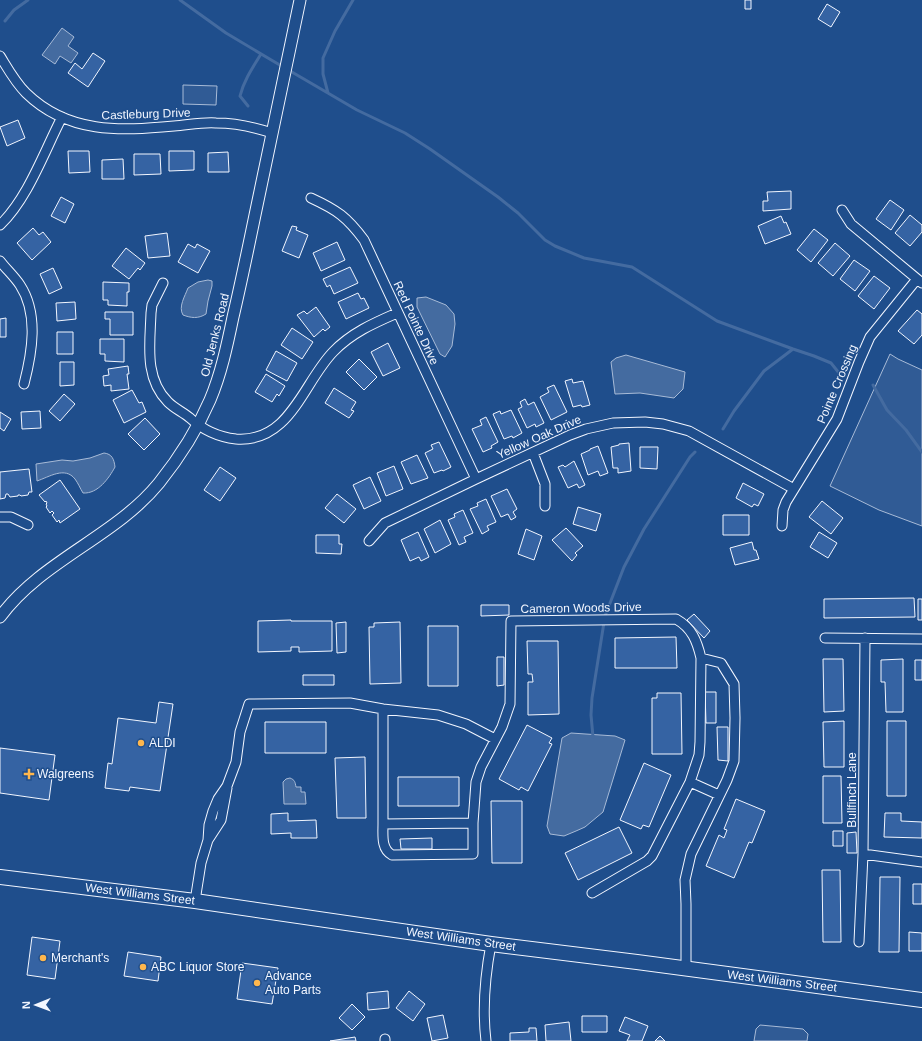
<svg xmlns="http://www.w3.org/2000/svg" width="922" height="1041" font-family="Helvetica,sans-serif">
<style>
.built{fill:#305b95;stroke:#a8bbd7}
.water{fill:#446ba0;stroke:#a8bbd7}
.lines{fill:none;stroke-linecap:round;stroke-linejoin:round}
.stream{stroke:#446ba0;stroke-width:3}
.building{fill:#3563a3;stroke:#f2f6ff}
.minor-casing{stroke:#f2f6ff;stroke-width:11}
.tertiary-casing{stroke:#f2f6ff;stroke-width:13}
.primary-casing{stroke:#f2f6ff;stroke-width:16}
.minor{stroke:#1f4e8c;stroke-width:9}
.tertiary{stroke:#1f4e8c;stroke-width:11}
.primary{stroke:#1f4e8c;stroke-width:14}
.poi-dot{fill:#ffb74d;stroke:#1f4e8c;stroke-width:1.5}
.labels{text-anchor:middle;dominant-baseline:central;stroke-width:3;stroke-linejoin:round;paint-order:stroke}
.street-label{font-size:12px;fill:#f2f6ff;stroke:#1f4e8c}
.poi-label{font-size:12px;fill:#f2f6ff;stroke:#1f4e8c;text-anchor:start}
</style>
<rect width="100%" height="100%" fill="#1f4e8c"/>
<path class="built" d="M183,85L217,86L216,105L183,104Z
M890,354L898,359L922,370V526L879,510L830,486Z
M760,1025L803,1029L808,1034L807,1041H754L756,1029Z"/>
<path class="water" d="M62,28L74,37L68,46L78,53L71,63L60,56L55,64L42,55Z
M208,280L212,281V286L208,301L206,314C198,319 191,318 183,315C178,307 185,296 188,288L198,282Z
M426,297L446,305L454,314L455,324L452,346L445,357L440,354L417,307V298Z
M626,355L685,372L683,389L674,398L640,393L615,394L611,362L616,358Z
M104,453C112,454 114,459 115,467C109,478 98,494 83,493C80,488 78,483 75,479C65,466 49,477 37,481L36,464L62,460L73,461L90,458Z
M571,733L615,736L625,740L603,812L585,827L576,831L564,836L550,834L547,826L562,738Z
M290,778C295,780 295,782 296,787H301V792H305L306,804H284L283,782L286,779Z"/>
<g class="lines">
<path class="stream" d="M180,0L226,33L273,61L357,110L405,133L430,149L498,197L518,213L545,240L555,246L584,258L632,267L717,321L793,349L814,356L831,363L839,373
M5,21L14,10L28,0
M328,93L323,74V58L335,31L353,0
M248,106L240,96C244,80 253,67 261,54
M873,385L887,410L906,430L922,452
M723,429L734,411L764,371L793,349
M593,737L591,715L592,698L605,616L624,567L644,529L690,457L695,452"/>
</g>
<path class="building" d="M745,0H751V9H745Z
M827,4L840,12L831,27L818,19Z
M93,53L105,61L88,87L68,73L75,63L82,69Z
M18,120L25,138L7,146L0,127Z
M68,151H89L90,172L69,173Z
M169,151H194V170L169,171Z
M228,152L229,172H208V153Z
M134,154H160L161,174L134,175Z
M123,159L124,179H102V160Z
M791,191V209L763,211V201H768L767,192Z
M61,197L74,204L65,223L51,216Z
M890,200L904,210L891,230L876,219Z
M910,215L922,225V232L910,246L895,233Z
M781,216L784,223L786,222L791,234L765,244L758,226Z
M292,226L297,227L296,230L308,235L299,258L282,251Z
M33,228L39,235L43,232L51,242L32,260L17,243Z
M814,229L828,240L811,262L797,250Z
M167,233L170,256L148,258L145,236Z
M337,242L345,260L321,271L313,253Z
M835,243L850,256L833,276L818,263Z
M188,244L195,248L197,244L210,251L198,273L178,262Z
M126,248L145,263L140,270L138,268L129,279L112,266Z
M854,260L870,271L855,291L840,279Z
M350,267L358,283L334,294L330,285L327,287L323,279Z
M53,268L62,288L49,294L40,274Z
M874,276L890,288L874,309L858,296Z
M103,282L129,283V292H127V306L108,305V300H103Z
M358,293L361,299L364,298L369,308L346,319L338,302Z
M75,302L76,319L57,321L56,303Z
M316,307L330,327L325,331L323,329L314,337L297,315L304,311L307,314Z
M917,310L922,314V335L914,344L898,331Z
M105,312H133V335H110V319H105Z
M6,318V337H0V319Z
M292,328L313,342L302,359L281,345Z
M57,332H73V354H57Z
M100,339H124V362L105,361V354H100Z
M388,343L400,368L383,376L371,352Z
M276,351L297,363L287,381L266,370Z
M359,359L377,377L364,390L346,372Z
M60,362H74V385L60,386Z
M128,366L129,374H127L129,389L111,391V385L104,386L103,376L109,375L108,369Z
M266,374L285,386L279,396L277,394L272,402L255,392Z
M572,379L573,383L583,381L590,405L582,407L581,405L573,407L565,381Z
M554,385L567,412L551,420L540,397L549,392L547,388Z
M334,388L356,402L351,410L354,411L349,418L325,403Z
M132,390L139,403L142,402L146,412L124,423L113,400Z
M64,394L75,404L60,421L49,411Z
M525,399L528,405L534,402L544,423L536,427L535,424L527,428L518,409L522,407L520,402Z
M511,410L522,433L513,438L512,436L504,439L493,414L500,411L501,414Z
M40,411L41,428L22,429L21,412Z
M0,412L11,419L4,431L0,428Z
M486,417L498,442L491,446L492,448L483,452L472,429L482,425L480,420Z
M145,418L160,434L144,450L128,434Z
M439,442L451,467L443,471L442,470L434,473L425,453L433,449L431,445Z
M629,443L631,471L618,473V468H613L611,447L619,445V444Z
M598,446L608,473L600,476L598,471L588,475L581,454L590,450V449Z
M640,447H658L657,469L640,468Z
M417,455L428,478L411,484L401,462Z
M574,461L585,485L579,488L577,484L568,488L558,467L563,465L565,467Z
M394,466L403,489L386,496L377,473Z
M220,467L236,478L220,501L204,490Z
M29,469L32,492H29L28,495L21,496L20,495H18V496L10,497L8,494H6L5,498L0,499V472Z
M370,477L381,501L364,509L353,485Z
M60,480L80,509L60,523L59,520L57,522L52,515L54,513L52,511L50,513L46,507L47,506L46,504L47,503L46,501L45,502L39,495Z
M743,483L764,494L758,506L754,504L752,507L736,498Z
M507,489L517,509L513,512L516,517L511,520L508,514L501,517L491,496Z
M337,494L356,509L344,523L325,508Z
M486,499L496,522L487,526L489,530L482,534L470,509L478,506L477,503Z
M822,501L843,518L831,534L809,517Z
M578,507L601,514L596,531L573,524Z
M463,510L473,533L464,537L466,542L459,545L448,520L455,517L454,514Z
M723,515H749V535H723Z
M440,520L451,544L435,553L424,529Z
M566,528L583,546L575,553L577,555L572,561L552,540Z
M526,529L542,536L534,560L518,554Z
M418,532L429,557L421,561L419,557L410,561L401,540Z
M819,532L837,543L828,558L810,547Z
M316,535H339V544H342L341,554L316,553Z
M752,542L754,550H756L759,559L735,565L730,548Z
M914,598L915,617L824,618V599Z
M918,599H922V620H918Z
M481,605H509V615L481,616Z
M694,614L710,631L704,638L687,620Z
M291,620V621H332V651L299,652V647H291V651L258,652V621Z
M346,622V652L337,653L336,623Z
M400,622L401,683L370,684L369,627H374V623Z
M428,626H458V686H428Z
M676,637L677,668H615V638Z
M527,641H558L559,714L528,715V682H533L532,674H528Z
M497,657H504V685L497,686Z
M823,659H843L844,711L824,712Z
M903,659V712H886L885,682H881V660Z
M915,660H922V680H915Z
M303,675H334V685H303Z
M705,692H716V723H706Z
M657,693H681L682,754H652V698H657Z
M159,702L173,704L160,791L130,787L129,791L105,788L108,763L112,764L118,718L156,723Z
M844,721V767H824L823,722Z
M887,721H906V796H887Z
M265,722H326V753H265Z
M527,725L552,738L549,743L552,744L528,791L521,787L519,790L499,779Z
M717,727H728V761L718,760Z
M0,748L55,755L49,800L0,793Z
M365,757L366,818H337L335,758Z
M644,763L671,775L649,827L643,825L641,829L620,820Z
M823,776H841L842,823H823Z
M398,777H459V806H398Z
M736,799L765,811L752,843L749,842L734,878L706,866L719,835L724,838L727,830L724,829Z
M491,801H522V863H492Z
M288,813V821L316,820L317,838H291V833L271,834V814Z
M885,813H901V821L922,822V838L884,837Z
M619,827L632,853L578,880L565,853Z
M833,831H843V846H833Z
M856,832L857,853H847V833Z
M432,838V849H401L400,839Z
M822,870H840L841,942H823Z
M880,877H900L899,952H879Z
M913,884H922V904H913Z
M909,932L922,933V951H909Z
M32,937L60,941L55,979L27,975Z
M128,952L161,957L158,981L124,976Z
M242,963L278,968L272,1004L237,999Z
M388,991L389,1008L368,1010L367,993Z
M409,991L425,1004L413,1021L396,1008Z
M352,1004L365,1017L352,1030L339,1018Z
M443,1015L448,1038L432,1041L427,1018Z
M582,1016H607V1032H582Z
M625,1017L648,1026L642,1041H627L630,1035L619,1031Z
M569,1022L571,1041H546L545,1025Z
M529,1028H536L537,1041H510V1033L529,1032Z
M660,1036L665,1041H655Z
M355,1037L356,1041H330Z"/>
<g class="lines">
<defs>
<path id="minor" d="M0,56C8,69 15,82 26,93C68,134 120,131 174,126C188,125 202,122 216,123C236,123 254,127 272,133
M311,198C337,210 347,217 364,240L476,479
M842,210L851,224L922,283
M0,225C28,198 44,152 62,117
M0,261C6,269 14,276 20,285C39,314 32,353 24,384
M163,283L152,305L151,313C150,344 144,378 168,402C175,409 183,412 190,418C204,431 218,437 236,439C290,443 303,383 333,352C351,333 374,323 397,313
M533,453L545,484V506
M0,517H11L28,525
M782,526L783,510L786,502L837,419L859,362L870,337L917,279
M369,541L385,523L476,479L570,435L586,429L613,423L645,422L663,424L689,431L794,489
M825,638L922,639
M383,709V824L473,823L476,782L481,767L502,727L510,704L511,621L676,619C692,628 697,641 701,658L700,742L699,755L690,782L652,856L647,861L592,893
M690,782L719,795
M383,824C383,835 381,849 392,855L473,854V823
M208,840L221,820L227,788
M863,854L922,862
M195,901L201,863L208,840L209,825L213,811L218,799L227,786L236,762L240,732L249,704L350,703L383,709L438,715L466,724L495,739
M859,942L863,854L865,638
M686,969V904L685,880L691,854L727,780L734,761L735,718L734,684L721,663L701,658
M385,1039V1041
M486,1041C482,1008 485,976 491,944"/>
<path id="tertiary" d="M0,617C42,560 115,537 159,483C179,458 197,430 210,400C221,374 227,346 233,317C241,283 248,249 255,215C270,143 285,72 300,0"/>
<path id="primary" d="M0,877L195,901L491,944L637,962L922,1000"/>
</defs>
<use href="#minor" class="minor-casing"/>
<use href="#tertiary" class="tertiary-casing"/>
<use href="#primary" class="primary-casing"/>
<use href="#minor" class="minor"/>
<use href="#tertiary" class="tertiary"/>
<use href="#primary" class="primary"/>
</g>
<g class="poi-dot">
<circle cx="141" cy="743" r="4"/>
<path d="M27 768h4v4h4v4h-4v4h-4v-4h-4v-4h4z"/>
<circle cx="43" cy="958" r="4"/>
<circle cx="143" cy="967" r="4"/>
<circle cx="257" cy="983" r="4"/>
</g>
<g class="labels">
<g class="street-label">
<text transform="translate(146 114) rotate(-2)">Castleburg Drive</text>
<text transform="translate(416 323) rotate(65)">Red Pointe Drive</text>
<text transform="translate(215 335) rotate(-76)">Old Jenks Road</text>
<text transform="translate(837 384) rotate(-67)">Pointe Crossing</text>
<text transform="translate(539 437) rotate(-24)">Yellow Oak Drive</text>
<text transform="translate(581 608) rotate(-1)">Cameron Woods Drive</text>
<text transform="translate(852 790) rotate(-90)">Bullfinch Lane</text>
<text transform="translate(140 894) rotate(7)">West Williams Street</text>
<text transform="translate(461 939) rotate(8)">West Williams Street</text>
<text transform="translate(782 981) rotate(7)">West Williams Street</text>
</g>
<g class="poi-label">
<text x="149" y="743">ALDI</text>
<text x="37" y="774">Walgreens</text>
<text x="51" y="958">Merchant's</text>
<text x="151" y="967">ABC Liquor Store</text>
<text x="265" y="976">Advance<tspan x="265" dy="14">Auto Parts</tspan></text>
</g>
</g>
<g transform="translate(36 1005) rotate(269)" stroke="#1f4e8c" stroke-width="3" paint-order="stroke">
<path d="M0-3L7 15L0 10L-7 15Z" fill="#f2f6ff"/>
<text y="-6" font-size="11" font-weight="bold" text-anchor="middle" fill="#f2f6ff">N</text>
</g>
</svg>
